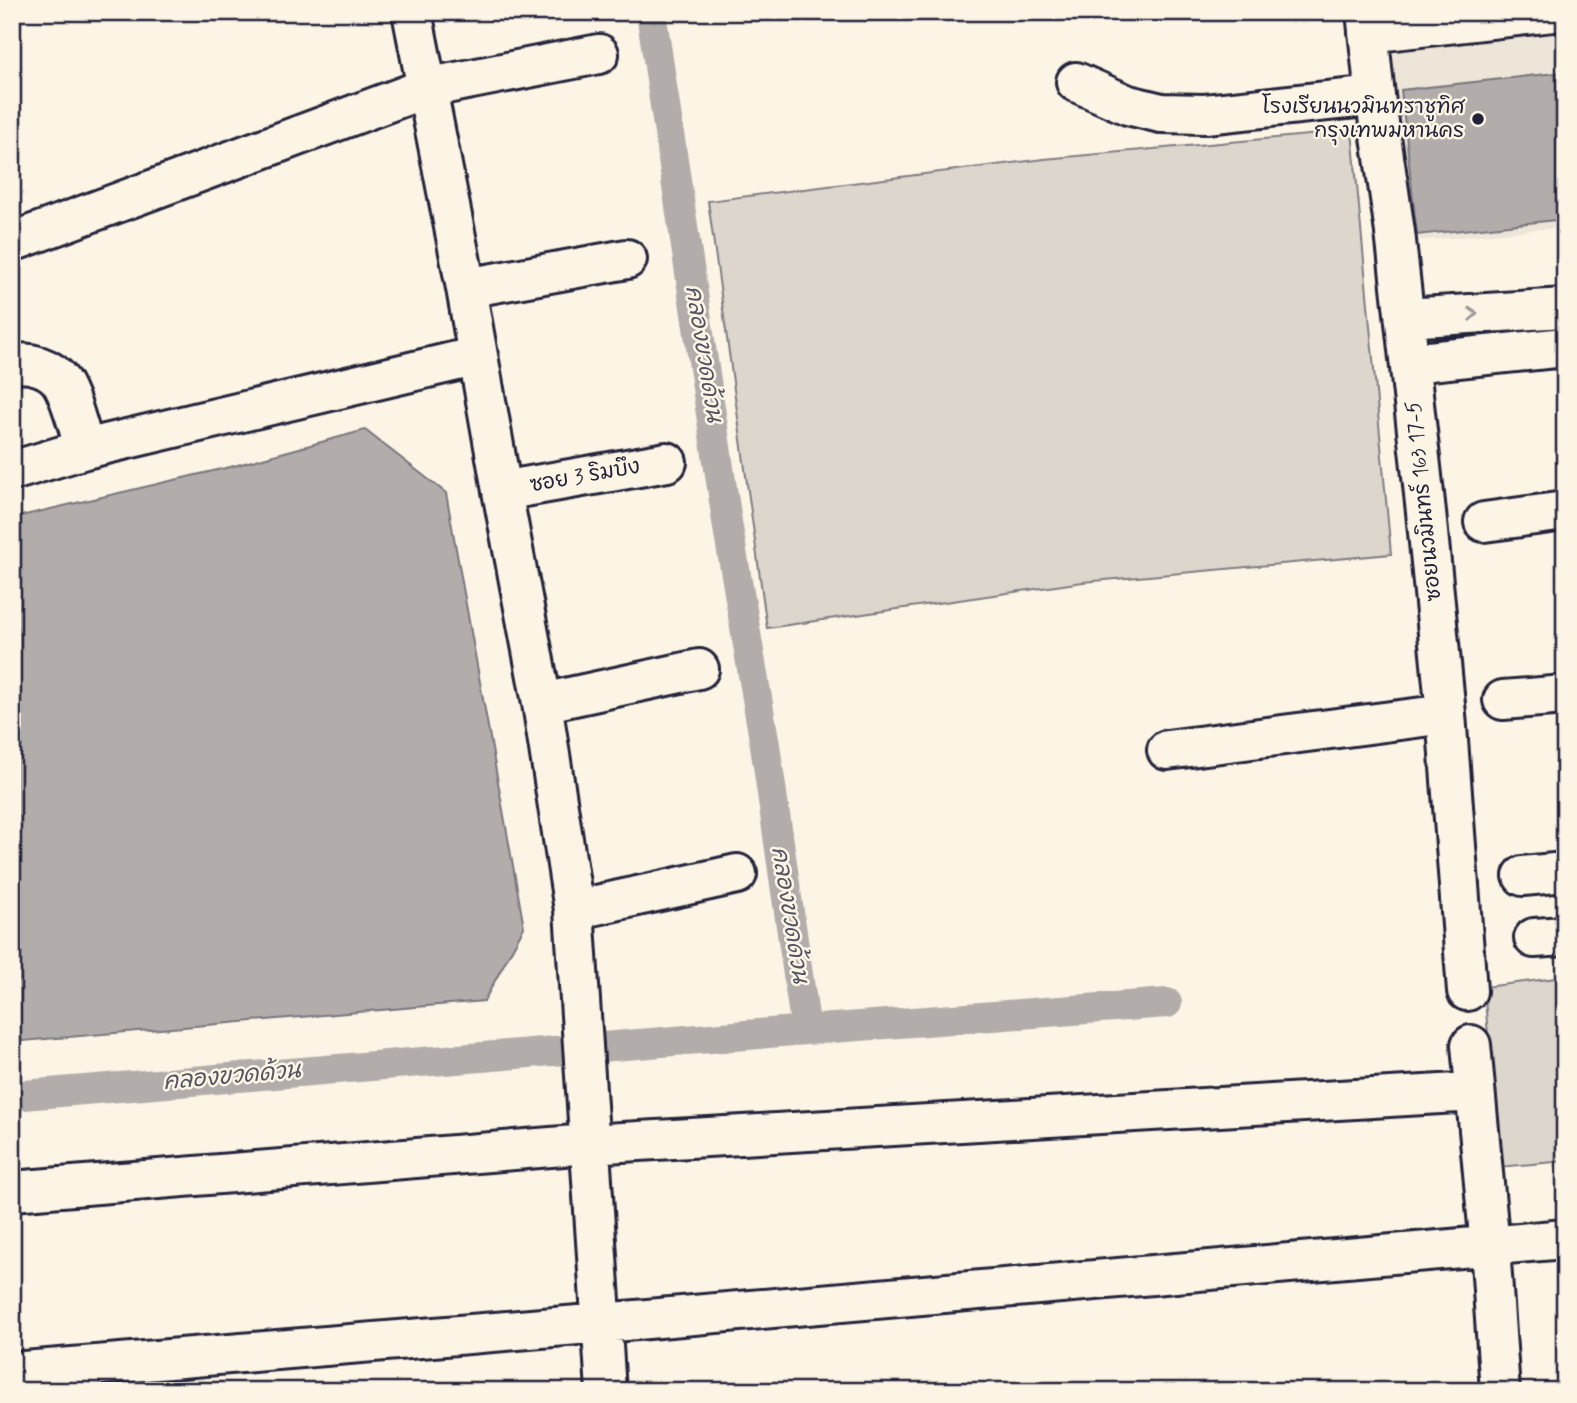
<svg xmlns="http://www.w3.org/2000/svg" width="1577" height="1403" font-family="Mynerve,'Playpen Sans Thai',sans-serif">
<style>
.built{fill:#ece5d8}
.green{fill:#dcd6cc;stroke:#7f7c84;stroke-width:2}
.water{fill:#b2adab;stroke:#78757e;stroke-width:2}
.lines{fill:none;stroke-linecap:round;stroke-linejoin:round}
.canal{stroke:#b2adab;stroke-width:30}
.minor-casing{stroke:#22223b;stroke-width:44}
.minor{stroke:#fcf5e5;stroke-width:38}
.oneway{stroke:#9a9698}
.poi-dot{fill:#22223b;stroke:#fcf5e5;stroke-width:2.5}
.labels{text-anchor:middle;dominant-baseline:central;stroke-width:5;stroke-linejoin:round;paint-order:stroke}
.poi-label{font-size:21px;fill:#22223b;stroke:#fcf5e5;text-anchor:end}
.street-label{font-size:21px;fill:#22223b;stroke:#fcf5e5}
.water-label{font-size:23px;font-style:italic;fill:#545362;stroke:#fcf5e5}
</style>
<rect width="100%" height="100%" fill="#fcf5e5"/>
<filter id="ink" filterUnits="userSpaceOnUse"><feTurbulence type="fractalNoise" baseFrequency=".0143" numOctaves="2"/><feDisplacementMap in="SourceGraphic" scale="14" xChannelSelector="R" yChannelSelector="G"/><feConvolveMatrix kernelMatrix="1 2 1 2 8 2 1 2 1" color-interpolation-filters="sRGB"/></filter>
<g filter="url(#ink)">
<path class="built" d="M1379,12H1565V227L1404,242Z"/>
<path class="green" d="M1352,131L1391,554L1083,582L767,628L708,201L1044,159Z
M1565,977V1161L1499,1167L1484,987Z"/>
<path class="water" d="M1565,72V219L1417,235L1401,90Z
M365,430L446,493L524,927L484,1001L12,1042V518L230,467Z"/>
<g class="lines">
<path class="canal" d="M806,1030L1167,1003
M12,1096L806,1030L765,745L728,528L651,12"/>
<defs>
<path id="minor" d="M412,12L466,288L502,491L542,703L574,910L606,1391
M1366,12L1375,96L1395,232L1426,512L1446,714L1467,991
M1368,33L1553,12
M1076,82L1128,105L1161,113L1205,114L1375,96
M12,242L426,88L599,54
M466,288L627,259
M1405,318L1565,308
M1410,363L1565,347
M12,364C29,361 51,367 61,382C71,397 79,431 85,449
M12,471L85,449L478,356
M502,491L667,462
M1484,522L1565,511
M1503,700L1565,695
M542,703L699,669
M1167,750L1446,714
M1523,876L1565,872
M574,910L737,874
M1534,938L1565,936
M1471,1045L1490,1247L1500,1391
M12,1191L588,1144L1475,1092
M12,1372L602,1323L1565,1239"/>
</defs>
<use href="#minor" class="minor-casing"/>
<use href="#minor" class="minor"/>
</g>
<defs><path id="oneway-chevron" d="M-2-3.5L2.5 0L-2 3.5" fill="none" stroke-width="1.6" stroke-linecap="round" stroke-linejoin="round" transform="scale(1.75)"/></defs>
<use class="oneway" href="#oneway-chevron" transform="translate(1473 314) rotate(-3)"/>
</g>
<circle class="poi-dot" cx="1478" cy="119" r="7"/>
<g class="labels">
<g class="poi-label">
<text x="1464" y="107">โรงเรียนนวมินทราชูทิศ<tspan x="1464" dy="24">กรุงเทพมหานคร</tspan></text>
</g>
<g class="street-label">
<text transform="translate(585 476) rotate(-10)">ซอย 3 ริมบึง</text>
<text transform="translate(1424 501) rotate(-96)">ซอยนวมินทร์ 163 17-5</text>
</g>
<g class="water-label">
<text transform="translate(703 354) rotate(81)">คลองขวดด้วน</text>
<text transform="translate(789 915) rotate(81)">คลองขวดด้วน</text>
<text transform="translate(232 1077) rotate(-5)">คลองขวดด้วน</text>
</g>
</g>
<rect width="1577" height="1403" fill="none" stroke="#fcf5e5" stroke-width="42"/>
<rect x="21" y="21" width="1535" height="1361" fill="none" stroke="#22223b" stroke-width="2.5" filter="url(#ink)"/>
</svg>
